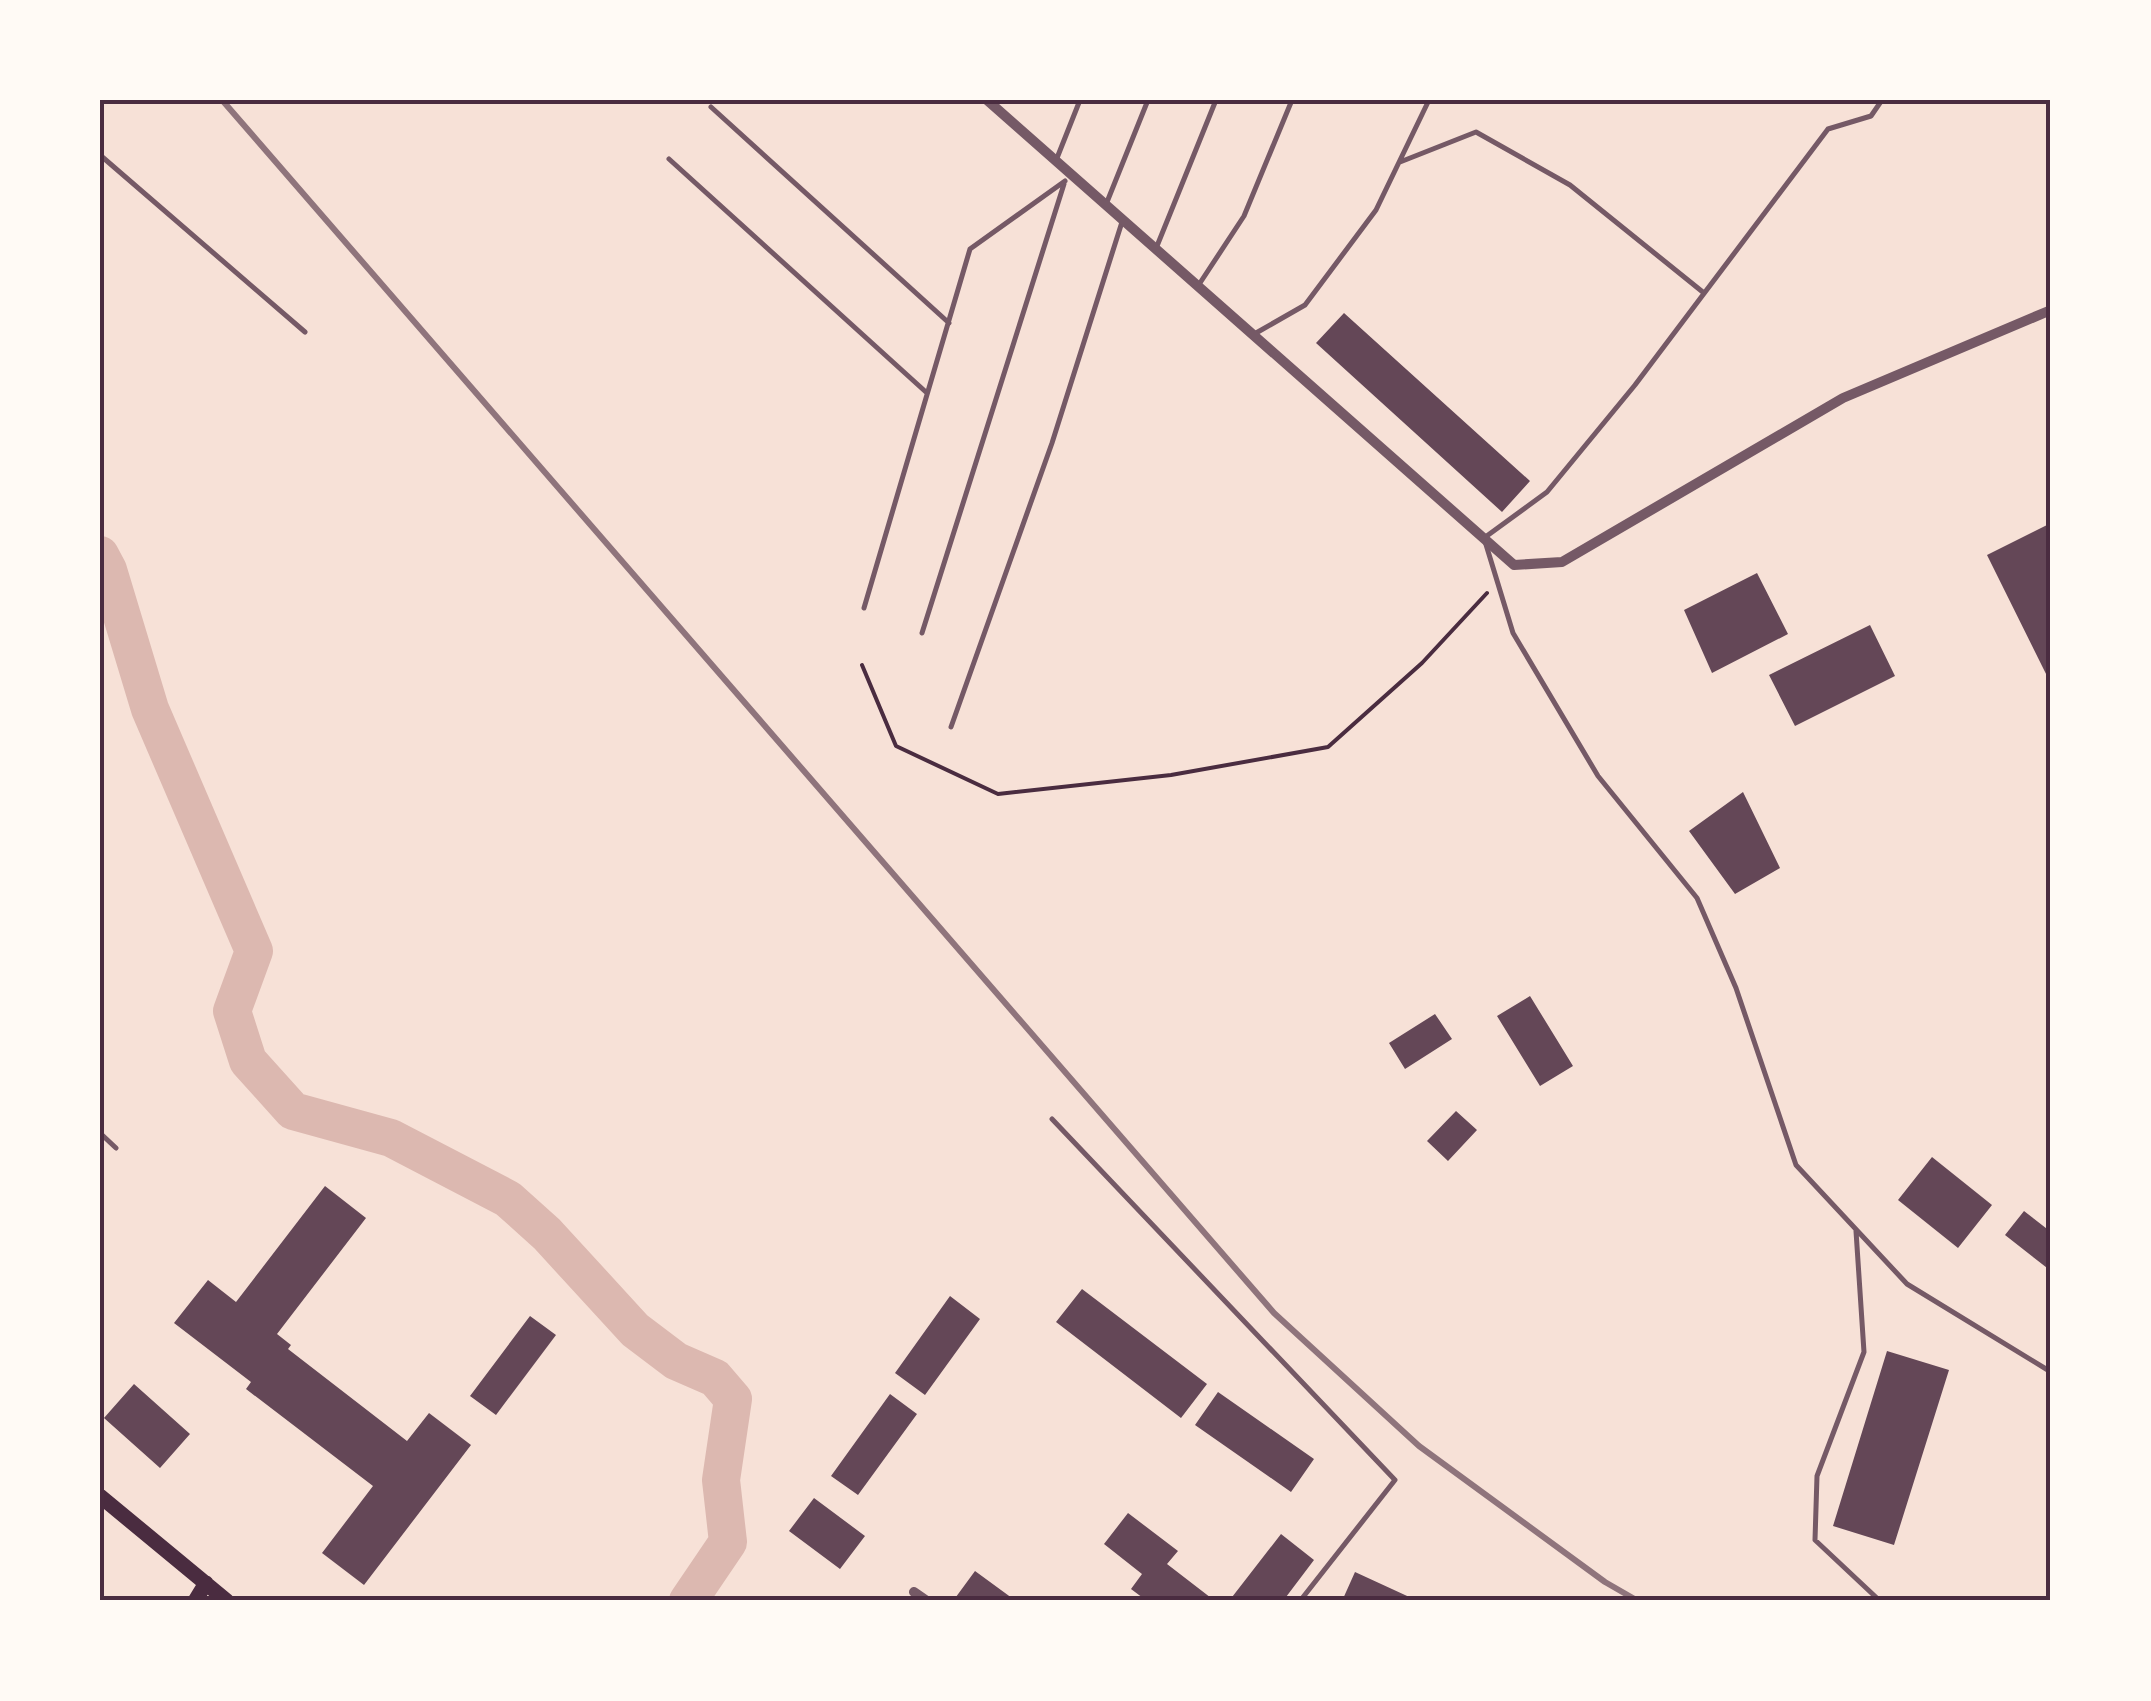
<svg xmlns="http://www.w3.org/2000/svg" width="2151" height="1701" font-family="Arial,sans-serif">
<style>
.lines{fill:none;stroke-linecap:round;stroke-linejoin:round}
.river{stroke:#dcb8b0;stroke-width:38}
.building{fill:#644757}
.path{stroke:#4a2c40;stroke-width:4}
.service{stroke:#755966;stroke-width:5}
.minor{stroke:#755966;stroke-width:10}
.secondary{stroke:#4a2c40;stroke-width:15}
.rail{stroke:#8f747c;stroke-width:6}
.neatline{fill:none;stroke:#4a2c40;stroke-width:4}
</style>
<rect width="100%" height="100%" fill="#f7e1d7"/>
<g class="lines">
<path class="river" d="M100,555L108,570L150,709L254,951L232,1011L248,1061L293,1111L391,1138L508,1199L547,1234L635,1330L676,1361L715,1378L733,1399L721,1480L728,1542L688,1601"/>
</g>
<path class="building" d="M1344,313L1530,481L1502,512L1316,343Z
M2051,523V684L1987,555Z
M1757,573L1788,634L1712,673L1684,610Z
M1870,625L1895,676L1795,726L1769,675Z
M1743,792L1780,868L1735,894L1689,831Z
M1530,996L1573,1066L1540,1086L1497,1016Z
M1435,1014L1452,1039L1405,1069L1389,1043Z
M1456,1111L1477,1130L1448,1161L1427,1141Z
M1932,1157L1992,1205L1958,1248L1898,1200Z
M325,1186L366,1218L277,1334L291,1345L288,1349L407,1441L429,1413L471,1445L364,1585L322,1553L373,1486L246,1389L251,1382L174,1323L208,1280L236,1302Z
M2024,1211L2051,1232V1271L2005,1235Z
M1082,1289L1207,1384L1181,1418L1056,1322Z
M950,1296L980,1319L925,1395L895,1373Z
M530,1316L556,1335L496,1415L470,1396Z
M1887,1351L1949,1370L1894,1545L1833,1526Z
M134,1384L190,1434L160,1468L104,1418Z
M1218,1392L1314,1459L1291,1492L1195,1425Z
M890,1394L917,1414L858,1495L831,1476Z
M814,1498L865,1536L840,1569L789,1531Z
M1128,1513L1178,1551L1167,1564L1215,1601H1147L1131,1589L1142,1574L1104,1544Z
M1281,1534L1314,1560L1283,1601H1229Z
M975,1571L1016,1601H953Z
M1355,1572L1418,1601H1342Z"/>
<g class="lines">
<path class="path" d="M862,665L896,746L998,794L1171,775L1328,747L1422,663L1487,593"/>
<path class="service" d="M1882,100L1871,116L1828,129L1635,385L1547,492L1484,538L1513,633L1598,776L1697,898L1736,988L1796,1165L1907,1284L2051,1372
M711,107L949,323
M100,155L305,332
M1057,158L1080,100
M669,159L927,393
M1400,162L1476,132L1570,185L1704,293
M1107,202L1148,100
M1157,246L1216,100
M1198,286L1244,216L1292,100
M1256,333L1305,305L1376,210L1429,100
M864,608L970,249L1065,181
M922,633L1064,184
M951,727L1052,443L1122,222
M1052,1119L1395,1480L1300,1601
M100,1133L116,1148
M1856,1231L1864,1352L1817,1476L1815,1540L1880,1601"/>
<path class="minor" d="M987,100L1514,565L1562,562L1843,398L2051,310
M914,1592L927,1601"/>
<path class="secondary" d="M100,1496L227,1601
M195,1601L206,1583"/>
<path class="rail" d="M222,100L1274,1313L1419,1446L1605,1582L1638,1601"/>
</g>
<rect width="2151" height="1701" fill="none" stroke="#fffaf5" stroke-width="205"/>
<rect x="102" y="102" width="1946" height="1496" class="neatline"/>
</svg>
